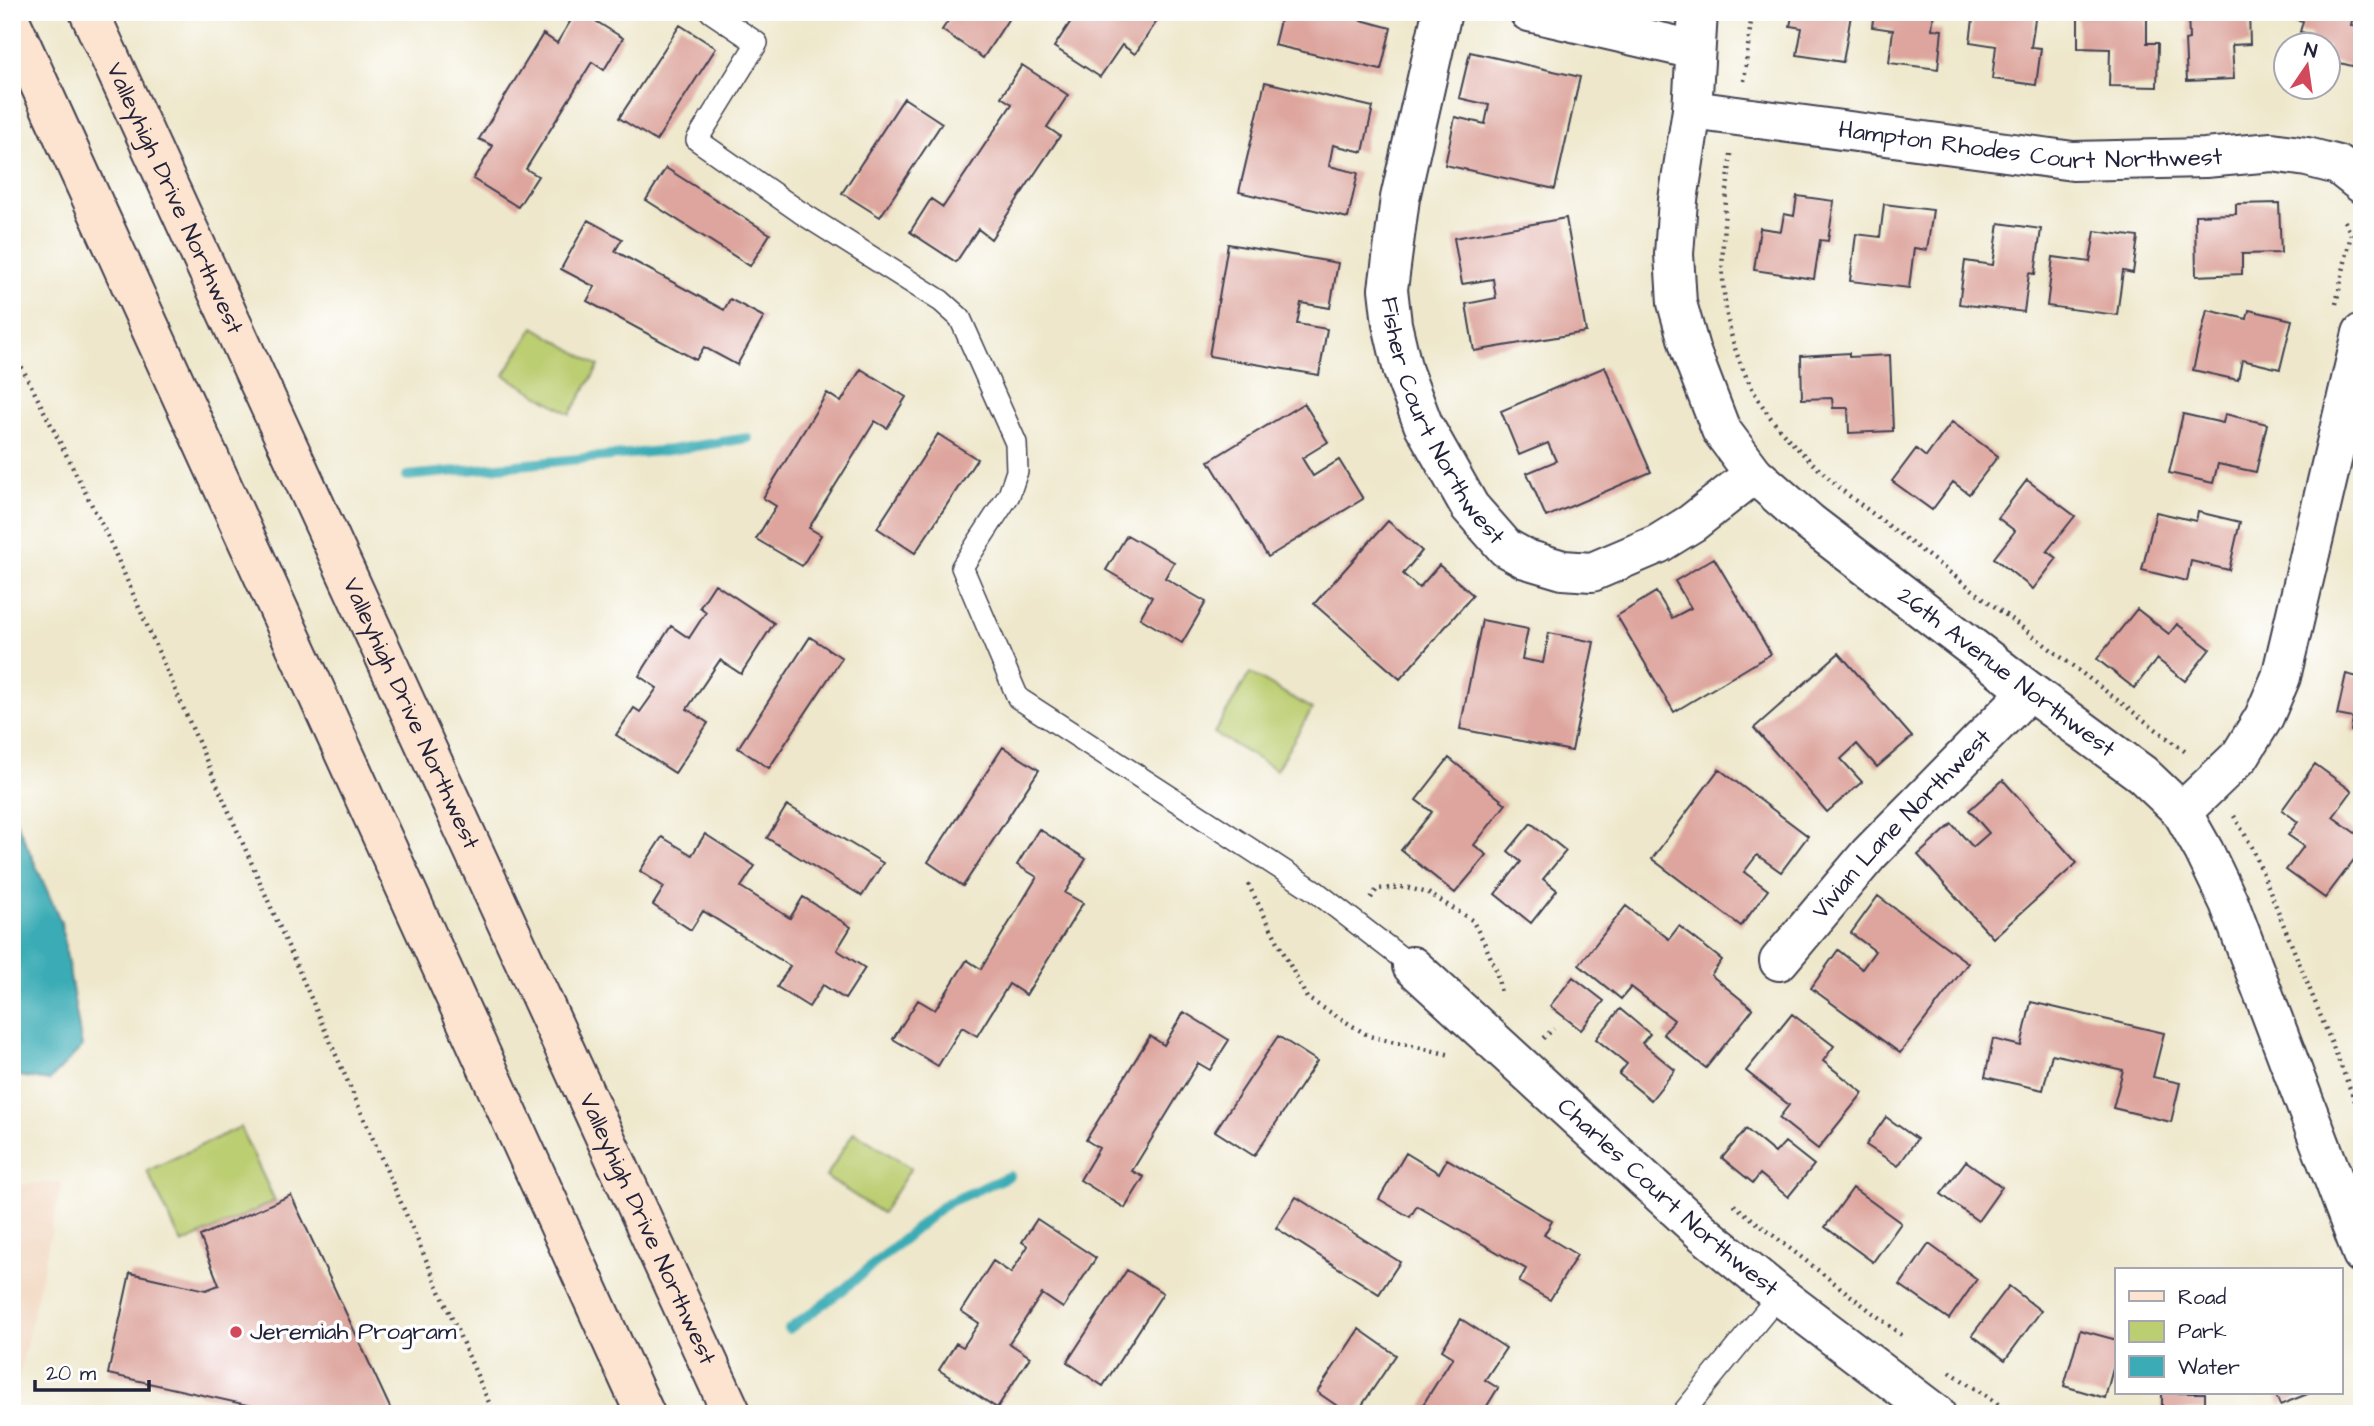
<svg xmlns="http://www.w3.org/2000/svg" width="2374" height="1426" font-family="'Architects Daughter',sans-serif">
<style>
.built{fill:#f1d5bd}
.green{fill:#bcce72;stroke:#6f7856;stroke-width:2}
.water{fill:#3bacb5;stroke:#2e6778;stroke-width:2}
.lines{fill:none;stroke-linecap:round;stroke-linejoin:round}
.stream{stroke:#3bacb5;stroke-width:10}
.building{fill:#dda59d}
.service-casing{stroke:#414051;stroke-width:24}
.minor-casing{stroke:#414051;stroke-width:42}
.secondary-casing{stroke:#414051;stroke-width:42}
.path{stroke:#414051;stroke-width:4.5;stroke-dasharray:2 5;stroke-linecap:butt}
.service{stroke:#fff;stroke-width:21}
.minor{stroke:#fff;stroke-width:38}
.secondary{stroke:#fde4d0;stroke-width:38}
.poi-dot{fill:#d1495b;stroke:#fff;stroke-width:2.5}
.labels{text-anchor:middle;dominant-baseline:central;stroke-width:7;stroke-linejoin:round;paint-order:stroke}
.street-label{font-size:24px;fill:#22223b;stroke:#fff}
.poi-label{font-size:24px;fill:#22223b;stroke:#fff;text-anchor:start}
</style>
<rect width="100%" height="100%" fill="#fff"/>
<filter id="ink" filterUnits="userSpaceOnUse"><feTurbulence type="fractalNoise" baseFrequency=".0143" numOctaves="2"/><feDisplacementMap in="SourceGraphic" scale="14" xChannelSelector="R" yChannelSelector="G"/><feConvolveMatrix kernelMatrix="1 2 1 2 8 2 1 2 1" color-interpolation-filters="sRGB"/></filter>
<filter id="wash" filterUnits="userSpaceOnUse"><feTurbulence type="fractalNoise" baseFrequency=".00686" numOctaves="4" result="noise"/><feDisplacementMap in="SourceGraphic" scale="28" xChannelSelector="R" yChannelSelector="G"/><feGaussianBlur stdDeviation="1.57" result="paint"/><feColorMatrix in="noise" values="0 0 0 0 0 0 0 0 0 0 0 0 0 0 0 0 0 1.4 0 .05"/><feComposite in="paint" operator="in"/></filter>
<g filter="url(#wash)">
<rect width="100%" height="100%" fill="#eee7cb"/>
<path class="built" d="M62,1182L12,1410V1185Z"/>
<path class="green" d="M534,327L599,366L570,414L504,375Z
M1250,673L1312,709L1276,770L1214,733Z
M240,1127L275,1201L182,1244L147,1171Z
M854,1132L911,1168L882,1213L826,1177Z"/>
<path class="water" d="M12,812L61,922L82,1047L49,1081L12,1075Z"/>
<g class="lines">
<path class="stream" d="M407,476L670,450L748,438
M789,1329L843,1290L945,1204L1009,1176"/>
</g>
<g id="blocks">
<path class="building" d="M576,12H581L623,38L604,70L592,62L526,169L538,176L518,207L473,179L493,146L479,139L543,34L557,43Z
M954,12H1013L983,58L942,30Z
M1094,12H1163L1135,54L1122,45L1100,77L1054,47L1075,15L1087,23Z
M1282,12H1363L1361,20L1391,28L1381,70L1274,45Z
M1793,12H1838L1851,15L1843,62L1797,55L1802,28L1790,26Z
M1874,12H1934L1932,29L1942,30L1938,69L1889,63L1893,30L1872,27Z
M1974,12H2036L2031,47L2041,48L2036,85L1992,79L1996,46L1970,42Z
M2078,12H2147V43H2158L2157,87L2109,86L2110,49L2078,48Z
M2188,12H2249L2250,44L2232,45L2234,79L2187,81L2185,40L2189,39Z
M2276,12H2354L2351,25L2362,28L2360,68L2328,60V46H2308L2311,34L2300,32L2303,21L2276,15Z
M680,25L716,48L656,141L619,118Z
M1470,52L1580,77L1555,189L1445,165L1455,117L1485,124L1489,105L1459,98Z
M1022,65L1068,95L1047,127L1060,136L991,239L978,229L956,262L910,232L931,199L943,207L1012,104L1001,97Z
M1265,82L1373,107L1363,152L1333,145L1329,166L1358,173L1348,218L1239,192Z
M904,98L942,123L880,217L842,193Z
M666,168L770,234L750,266L646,200Z
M1797,196L1834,201L1828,241L1820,240L1814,279L1754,270L1760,228L1781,231L1784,214L1794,216Z
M2279,203L2281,253L2242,254V274L2196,276L2195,215L2236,214V204Z
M1884,204L1933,210L1927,250L1914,248L1909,288L1850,281L1856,234L1880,237Z
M1566,218L1586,332L1474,351L1466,304L1496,298L1493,279L1462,284L1454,238Z
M588,220L622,239L615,251L724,310L730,299L764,317L737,365L704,347L696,360L587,301L595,287L561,269Z
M1999,223L2041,229L2035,274L2029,273L2024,312L1959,304L1965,261L1993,265Z
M2095,231L2138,237L2133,273L2123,271L2117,315L2047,306L2053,257L2090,262Z
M1228,244L1338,263L1330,308L1301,303L1297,324L1327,329L1319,375L1209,356Z
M2207,310L2247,319L2249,310L2292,320L2280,369L2242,360L2238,380L2193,370Z
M1849,353V357L1890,355L1893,431L1849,433L1848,408H1833L1832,398L1802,399L1801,356Z
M1605,367L1651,472L1546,517L1527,473L1556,461L1548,443L1519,455L1501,411Z
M861,369L906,397L887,428L875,421L809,528L821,535L802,566L756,539L776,506L763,498L827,393L841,402Z
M1304,403L1328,442L1302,458L1313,476L1339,460L1363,499L1268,557L1209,461Z
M2183,414L2223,423L2225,414L2267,424L2256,472L2218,464L2213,483L2169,473Z
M1952,422L1998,456L1969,494L1953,482L1932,510L1892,481L1916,449L1926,457Z
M938,434L977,459L915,553L877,528Z
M2027,480L2075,516L2047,551L2057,558L2033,589L1994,558L2015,531L1998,518Z
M2156,512L2196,521L2198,512L2240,522L2229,570L2191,561L2187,581L2142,570Z
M1388,521L1422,551L1403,574L1419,588L1439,565L1473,595L1400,679L1314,604Z
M1127,535L1174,562L1165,578L1206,602L1182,643L1140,618L1152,597L1106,570Z
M1714,558L1771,654L1674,712L1617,616L1656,592L1672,618L1691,608L1675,581Z
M715,584L774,623L741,674L720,660L687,709L708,723L675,773L616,735L634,708L640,712L657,688L639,676L671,626L689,638L706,612L700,607Z
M2137,609L2169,634L2177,624L2210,649L2185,681L2157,659L2134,688L2097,659Z
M1482,620L1528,629L1522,659L1543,663L1549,633L1594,642L1572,751L1460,729Z
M810,637L842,658L769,768L738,748Z
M1839,653L1912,737L1877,767L1857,744L1841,759L1862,782L1827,812L1754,728Z
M2346,674L2362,678V734L2351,731L2353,718L2337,715Z
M1003,747L1039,770L963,886L928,862Z
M1449,758L1506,804L1474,845L1487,855L1455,893L1401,850L1432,812L1416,800Z
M2315,764L2352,791L2333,817L2362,838V849L2325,898L2286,870L2304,846L2288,835L2298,822L2282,810Z
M1719,769L1808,836L1781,872L1757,855L1744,872L1768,890L1741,926L1652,859Z
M2003,780L2077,863L1993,938L1918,855L1952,824L1973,847L1989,833L1969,810Z
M787,805L883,863L862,896L767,838Z
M1531,823L1566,851L1543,879L1557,890L1531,923L1495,894L1521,862L1508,851Z
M1039,829L1086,859L1065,893L1083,903L1026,995L1009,984L977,1036L962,1027L938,1066L893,1039L918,1000L935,1010L967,960L981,969L1037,877L1017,865Z
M705,834L755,866L741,887L790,918L803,897L851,927L837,950L865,968L845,999L823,985L809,1007L777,987L790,966L703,911L691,930L653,905L664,887L640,871L662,837L692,855Z
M1878,896L1968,963L1900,1053L1811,988L1838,950L1862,969L1875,951L1851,933Z
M1626,906L1669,939L1679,926L1722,960L1711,975L1753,1009L1706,1068L1663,1034L1674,1020L1631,987L1621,999L1579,965Z
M1573,977L1604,1001L1581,1030L1550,1006Z
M2031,1002L2164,1033L2153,1077L2180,1083L2171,1122L2113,1108L2123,1070L2052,1054L2043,1090L1985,1077L1993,1039L2021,1046Z
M1620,1009L1650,1034L1642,1043L1675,1070L1651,1100L1619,1074L1627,1064L1596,1039Z
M1184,1012L1229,1040L1210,1070L1198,1063L1132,1171L1144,1177L1125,1208L1080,1180L1099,1148L1086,1140L1150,1036L1164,1045Z
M1792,1014L1834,1046L1823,1061L1863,1093L1818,1149L1779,1118L1789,1105L1746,1071Z
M1278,1036L1317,1061L1254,1156L1215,1131Z
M1886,1117L1917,1139L1898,1166L1866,1145Z
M1746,1129L1775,1153L1785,1142L1814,1165L1788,1197L1760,1174L1753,1183L1722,1158Z
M1406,1153L1439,1173L1447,1159L1552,1221L1544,1235L1577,1255L1550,1300L1519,1282L1526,1269L1417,1206L1410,1217L1379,1199Z
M1966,1161L2002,1187L1978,1221L1941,1194Z
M1853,1188L1901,1223L1873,1262L1825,1227Z
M291,1195L393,1414H272L270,1410L108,1374L130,1273L206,1290L219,1285L200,1236Z
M1296,1197L1400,1262L1379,1294L1276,1228Z
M1037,1219L1096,1258L1063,1308L1042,1294L1009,1343L1030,1357L997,1408L939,1370L956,1343L963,1347L979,1323L961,1311L993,1261L1011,1273L1028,1246L1022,1242Z
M1929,1244L1977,1279L1949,1319L1900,1285Z
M1127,1270L1163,1293L1103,1386L1067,1362Z
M2009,1286L2041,1311L2005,1360L1972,1335Z
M1461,1319L1506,1348L1485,1380L1498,1388L1482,1414H1417L1453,1357L1442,1350Z
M1359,1329L1396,1355L1356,1414H1349L1317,1392Z
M2080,1330L2117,1340V1354L2105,1398L2064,1386Z
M2162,1393H2205V1410H2162Z
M2275,1393H2310L2280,1405Z"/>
</g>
</g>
<g filter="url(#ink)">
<use href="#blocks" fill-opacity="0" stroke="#414051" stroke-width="2"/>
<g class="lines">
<defs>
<path id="service" d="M711,12L757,43L697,140L800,212L941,301L960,318L1016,443L1017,471L1009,495L962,567L1018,698L1315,891L1412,966
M1682,1414L1779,1295"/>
<g id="minor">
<path id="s1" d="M1442,12L1400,198L1388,289L1392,324L1403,371L1423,424L1470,507L1506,548L1526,559L1563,570L1592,572L1658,544L1692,523L1754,474"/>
<path d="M1529,12L1695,50"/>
<path id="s2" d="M1698,12L1692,110L1678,200L1674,254L1677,303L1691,352L1721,430L1754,474L1810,523L2029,691L2142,774L2182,812L2204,851L2229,903L2362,1254"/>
<path id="s3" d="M1692,110L2073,161L2205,158L2272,152L2307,157L2338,165L2362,184"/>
<path d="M2182,812L2240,756L2264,717L2281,677L2362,333"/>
<path id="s4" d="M1779,961L1869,854L2029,691"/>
<path id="s5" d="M1412,966L1703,1233L1779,1295L1936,1414"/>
</g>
<g id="secondary">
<path id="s6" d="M89,12L732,1414"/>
<path d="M12,24L645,1414"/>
</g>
</defs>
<use href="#service" class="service-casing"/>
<use href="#minor" class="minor-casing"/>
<use href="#secondary" class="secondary-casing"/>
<path class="path" d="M1744,81L1752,12
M1731,154C1721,244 1710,324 1762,405C1782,437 1812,462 1839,488L2187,753
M2336,304L2351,234L2343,218
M12,348L108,537L494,1414
M2234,816L2252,847L2362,1118
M1248,884L1307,998L1369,1036L1451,1055
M1371,898L1377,889L1405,887L1428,893L1472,920L1484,942L1496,970L1501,993
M1543,1038L1554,1029
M1734,1205L1904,1337
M1950,1372L2013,1414"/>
<use href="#service" class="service"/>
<use href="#minor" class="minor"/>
<use href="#secondary" class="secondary"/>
</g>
</g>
<circle class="poi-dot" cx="236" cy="1332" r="7"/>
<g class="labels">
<g class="street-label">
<text stroke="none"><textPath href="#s3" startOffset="341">Hampton Rhodes Court Northwest</textPath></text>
<text stroke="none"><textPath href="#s6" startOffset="205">Valleyhigh Drive Northwest</textPath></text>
<text stroke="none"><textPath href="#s1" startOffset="427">Fisher Court Northwest</textPath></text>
<text stroke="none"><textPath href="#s2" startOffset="803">26th Avenue Northwest</textPath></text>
<text stroke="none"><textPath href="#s6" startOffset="772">Valleyhigh Drive Northwest</textPath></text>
<text stroke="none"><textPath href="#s4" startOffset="184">Vivian Lane Northwest</textPath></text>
<text stroke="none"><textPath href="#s5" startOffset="345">Charles Court Northwest</textPath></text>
<text stroke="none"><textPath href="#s6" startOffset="1339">Valleyhigh Drive Northwest</textPath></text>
</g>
<g class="poi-label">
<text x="250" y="1332">Jeremiah Program</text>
</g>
</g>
<rect width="2374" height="1426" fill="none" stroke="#fff" stroke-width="42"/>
<rect x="2115" y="1268" width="228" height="126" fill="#ffffff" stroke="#a7a7b1" stroke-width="2"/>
<rect x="2129" y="1291" width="35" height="10" fill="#fde4d0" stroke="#a7a7b1" stroke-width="2"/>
<text x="2178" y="1304" font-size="21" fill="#22223b">Road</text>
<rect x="2129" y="1321" width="35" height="21" fill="#bcce72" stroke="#a7a7b1" stroke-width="2"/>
<text x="2178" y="1338" font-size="21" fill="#22223b">Park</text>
<rect x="2129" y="1356" width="35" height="21" fill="#3bacb5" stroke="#a7a7b1" stroke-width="2"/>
<text x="2178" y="1374" font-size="21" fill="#22223b">Water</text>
<g transform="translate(2307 66) rotate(13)"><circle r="33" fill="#ffffff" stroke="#a7a7b1" stroke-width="2"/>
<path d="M0-5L12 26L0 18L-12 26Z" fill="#d1495b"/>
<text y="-10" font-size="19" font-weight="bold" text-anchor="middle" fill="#22223b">N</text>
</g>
<path d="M35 1380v10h114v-10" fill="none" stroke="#22223b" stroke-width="3.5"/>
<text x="46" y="1380" font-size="21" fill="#22223b" stroke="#ffffff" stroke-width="5" paint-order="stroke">20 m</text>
</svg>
